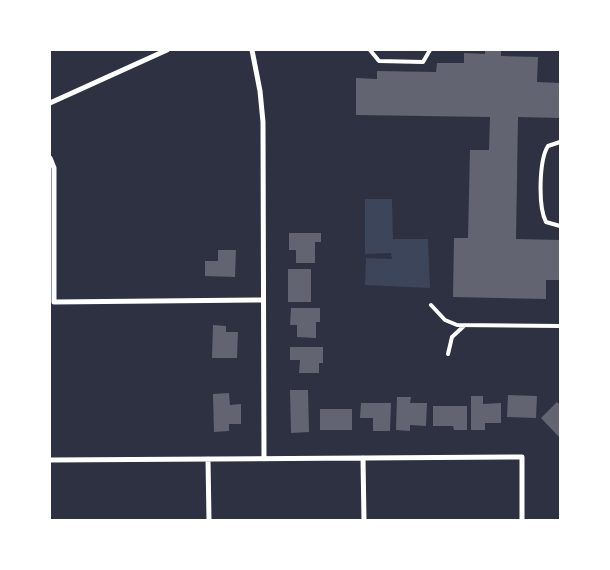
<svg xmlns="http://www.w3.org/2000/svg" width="610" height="570" font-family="Ubuntu,sans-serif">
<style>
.green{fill:#3c4559}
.building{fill:#626471}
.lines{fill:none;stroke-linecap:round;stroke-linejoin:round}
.service{stroke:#fff;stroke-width:4}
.minor{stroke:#fff;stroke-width:5}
</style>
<rect width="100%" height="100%" fill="#2d3142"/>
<path class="green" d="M365,199H392L393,239H428L430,288L365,285L366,258L392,259L391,253L365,254Z"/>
<path class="building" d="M485,50H501V56L538,57L537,82L560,83V118L518,117L516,239L560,240V280H546V299L453,297L454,238H468L470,150H489L490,117L356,115V78L377,79V71L436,72L437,63H464V53L485,54Z
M289,233H321V242H315V263H296V250H289Z
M218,250H236L235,277L205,276V261H218Z
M288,269H311V302H288Z
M291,308H320V322H316V338L297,337V325H290Z
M213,325L226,326V332H238L237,358H212Z
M290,347H323V363H319V373H299L300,360H290Z
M290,390H308L309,432L291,433Z
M229,393L230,405L241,404V424H229V431L214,432L213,394Z
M508,395L537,396L536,418L507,417Z
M471,396H483V404L501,403V423H485V430H471Z
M397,397H411L410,403H427L426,426L410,425V431L396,430Z
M557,402L560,405V438L541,418Z
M361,403H391L390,431H373V418H360Z
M433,406H467V430H454L453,426H433Z
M320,409H352V430H320Z"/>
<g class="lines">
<path class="service" d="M370,50L379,61L423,62L430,50
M560,142L548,146C539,160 538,207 546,222L560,226
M431,305L445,320L457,325L560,326
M448,354L452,337L465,325"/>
<path class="minor" d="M252,50L260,91L263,122L264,459
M50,103L167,50
M50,158L54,168V302L263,300
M363,458L364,520
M208,459L209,520
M50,460L522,457V520"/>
</g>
<rect width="610" height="570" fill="none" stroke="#ffffff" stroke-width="102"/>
</svg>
